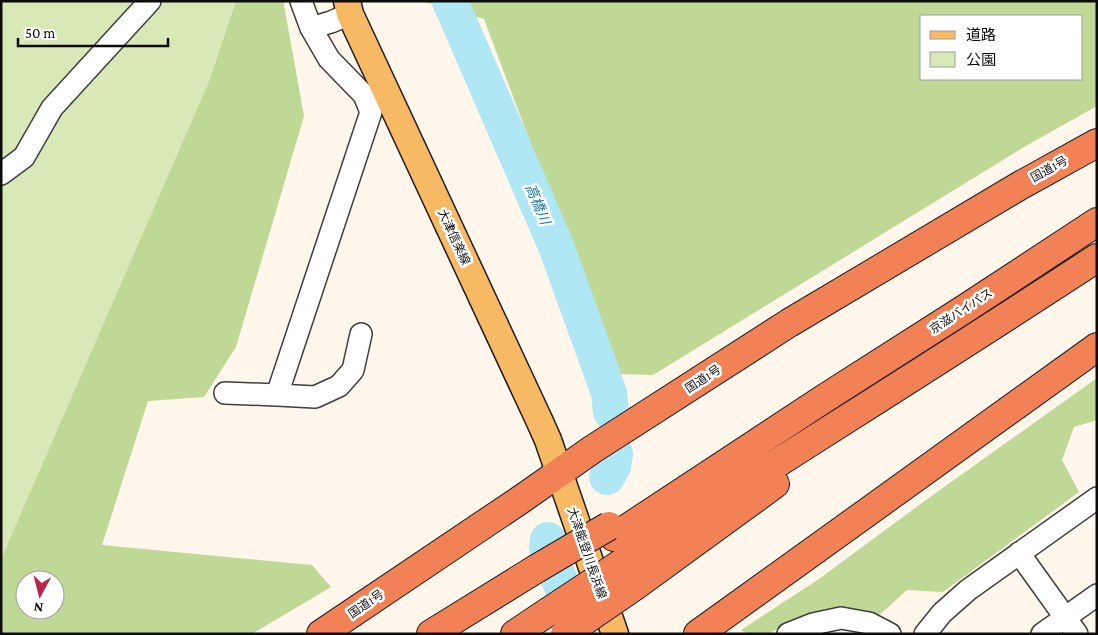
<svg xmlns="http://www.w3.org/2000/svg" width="1098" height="635" font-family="'Crimson Pro','Noto Sans JP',serif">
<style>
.green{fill:#d8e8b6}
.forest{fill:#bfd895;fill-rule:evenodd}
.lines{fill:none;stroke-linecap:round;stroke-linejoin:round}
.river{stroke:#b0e7f5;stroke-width:36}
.minor-casing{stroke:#3f3f3f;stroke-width:24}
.major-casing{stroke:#1d1d1d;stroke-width:29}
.highway-casing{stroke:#1d1d1d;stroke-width:30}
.minor{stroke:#fff;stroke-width:21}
.major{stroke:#f7b963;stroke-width:26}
.highway{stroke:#f28155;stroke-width:28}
.highway-bridge-casing{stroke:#1d1d1d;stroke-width:30;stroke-linecap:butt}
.highway-bridge{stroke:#f28155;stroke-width:28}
.labels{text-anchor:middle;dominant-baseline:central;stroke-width:5;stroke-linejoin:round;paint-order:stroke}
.street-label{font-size:12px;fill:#0c0c0c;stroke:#fff}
.water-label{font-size:14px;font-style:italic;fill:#17799b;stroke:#fff}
</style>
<rect width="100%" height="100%" fill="#fff7eb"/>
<path class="green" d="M1,1H236L210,79L1,559Z"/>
<path class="forest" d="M236,1H285L284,5L304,116L236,347L204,397L148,401L102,545L312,565L331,587L252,634H1V559L210,79ZM25,580H55V610H25Z
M422,1H1097V106L1024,147L653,375L617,374L484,19ZM922,16H1082V79H922Z
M1097,378V420L1074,427L1062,460L1079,492L943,592L907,590L877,617L787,625L767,634H748L741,630L819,579L919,505Z"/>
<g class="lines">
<path class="river" d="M450,1L556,246L609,393L611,412
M607,477L613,466L615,454
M548,540L547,547L579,632"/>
<defs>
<path id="minor" d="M311,28L331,22L350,14
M1,174L24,157L52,108L150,1
M225,393L277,395L371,112L364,95L329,59L311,28L301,1
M277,395L315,397L339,386L353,370L361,334
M1019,553L1077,634
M788,634L813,624L841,618L869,623L890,634
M925,634L942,613L968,590L1097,498
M1042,634L1097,595"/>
<path id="major" d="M347,1L350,14L540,422L548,440L615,634"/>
<path id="highway" d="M614,537L825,398L963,310L1097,222
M622,563C780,460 940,361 1097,258
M635,586L775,484
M321,634L523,498L593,449L789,323L1021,185L1097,143
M431,634L536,569
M515,634L548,612
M698,634L1097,347"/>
</defs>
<use href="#minor" class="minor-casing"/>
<use href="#major" class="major-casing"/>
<use href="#highway" class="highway-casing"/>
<use href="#minor" class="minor"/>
<use href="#major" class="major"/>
<use href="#highway" class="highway"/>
<defs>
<path id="highway-bridge" d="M536,569L609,526
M548,612L622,563
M565,634L635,586"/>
</defs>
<use href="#highway-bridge" class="highway-bridge-casing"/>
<use href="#highway-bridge" class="highway-bridge"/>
</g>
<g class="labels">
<g class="street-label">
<text transform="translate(1049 169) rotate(-29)">国道1号</text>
<text transform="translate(454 237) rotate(65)">大津信楽線</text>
<text transform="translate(961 311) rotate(-33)">京滋バイパス</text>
<text transform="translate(703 379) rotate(-33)">国道1号</text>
<text transform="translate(587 553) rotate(71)">大津能登川長浜線</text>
<text transform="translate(366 604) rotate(-34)">国道1号</text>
</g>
<g class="water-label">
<text transform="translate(538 204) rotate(67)">高橋川</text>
</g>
</g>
<rect width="1098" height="635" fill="none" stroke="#0c0c0c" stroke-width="5"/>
<rect x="920" y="15" width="162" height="65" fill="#ffffff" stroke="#9e9e9e"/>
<rect x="930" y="31" width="25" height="8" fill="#f7b963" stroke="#9e9e9e"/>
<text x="966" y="40" font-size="15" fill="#0c0c0c">道路</text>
<rect x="930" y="52" width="25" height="15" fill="#d8e8b6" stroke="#9e9e9e"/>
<text x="966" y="65" font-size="15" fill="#0c0c0c">公園</text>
<g transform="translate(40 595) rotate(187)"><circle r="24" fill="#ffffff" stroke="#9e9e9e"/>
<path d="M0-4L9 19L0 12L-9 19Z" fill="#b92647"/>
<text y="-8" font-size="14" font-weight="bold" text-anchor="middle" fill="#0c0c0c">N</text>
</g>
<path d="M18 38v8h150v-8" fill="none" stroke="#0c0c0c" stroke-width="2.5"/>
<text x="25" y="38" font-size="15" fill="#0c0c0c" stroke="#ffffff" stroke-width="4" paint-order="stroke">50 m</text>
</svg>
